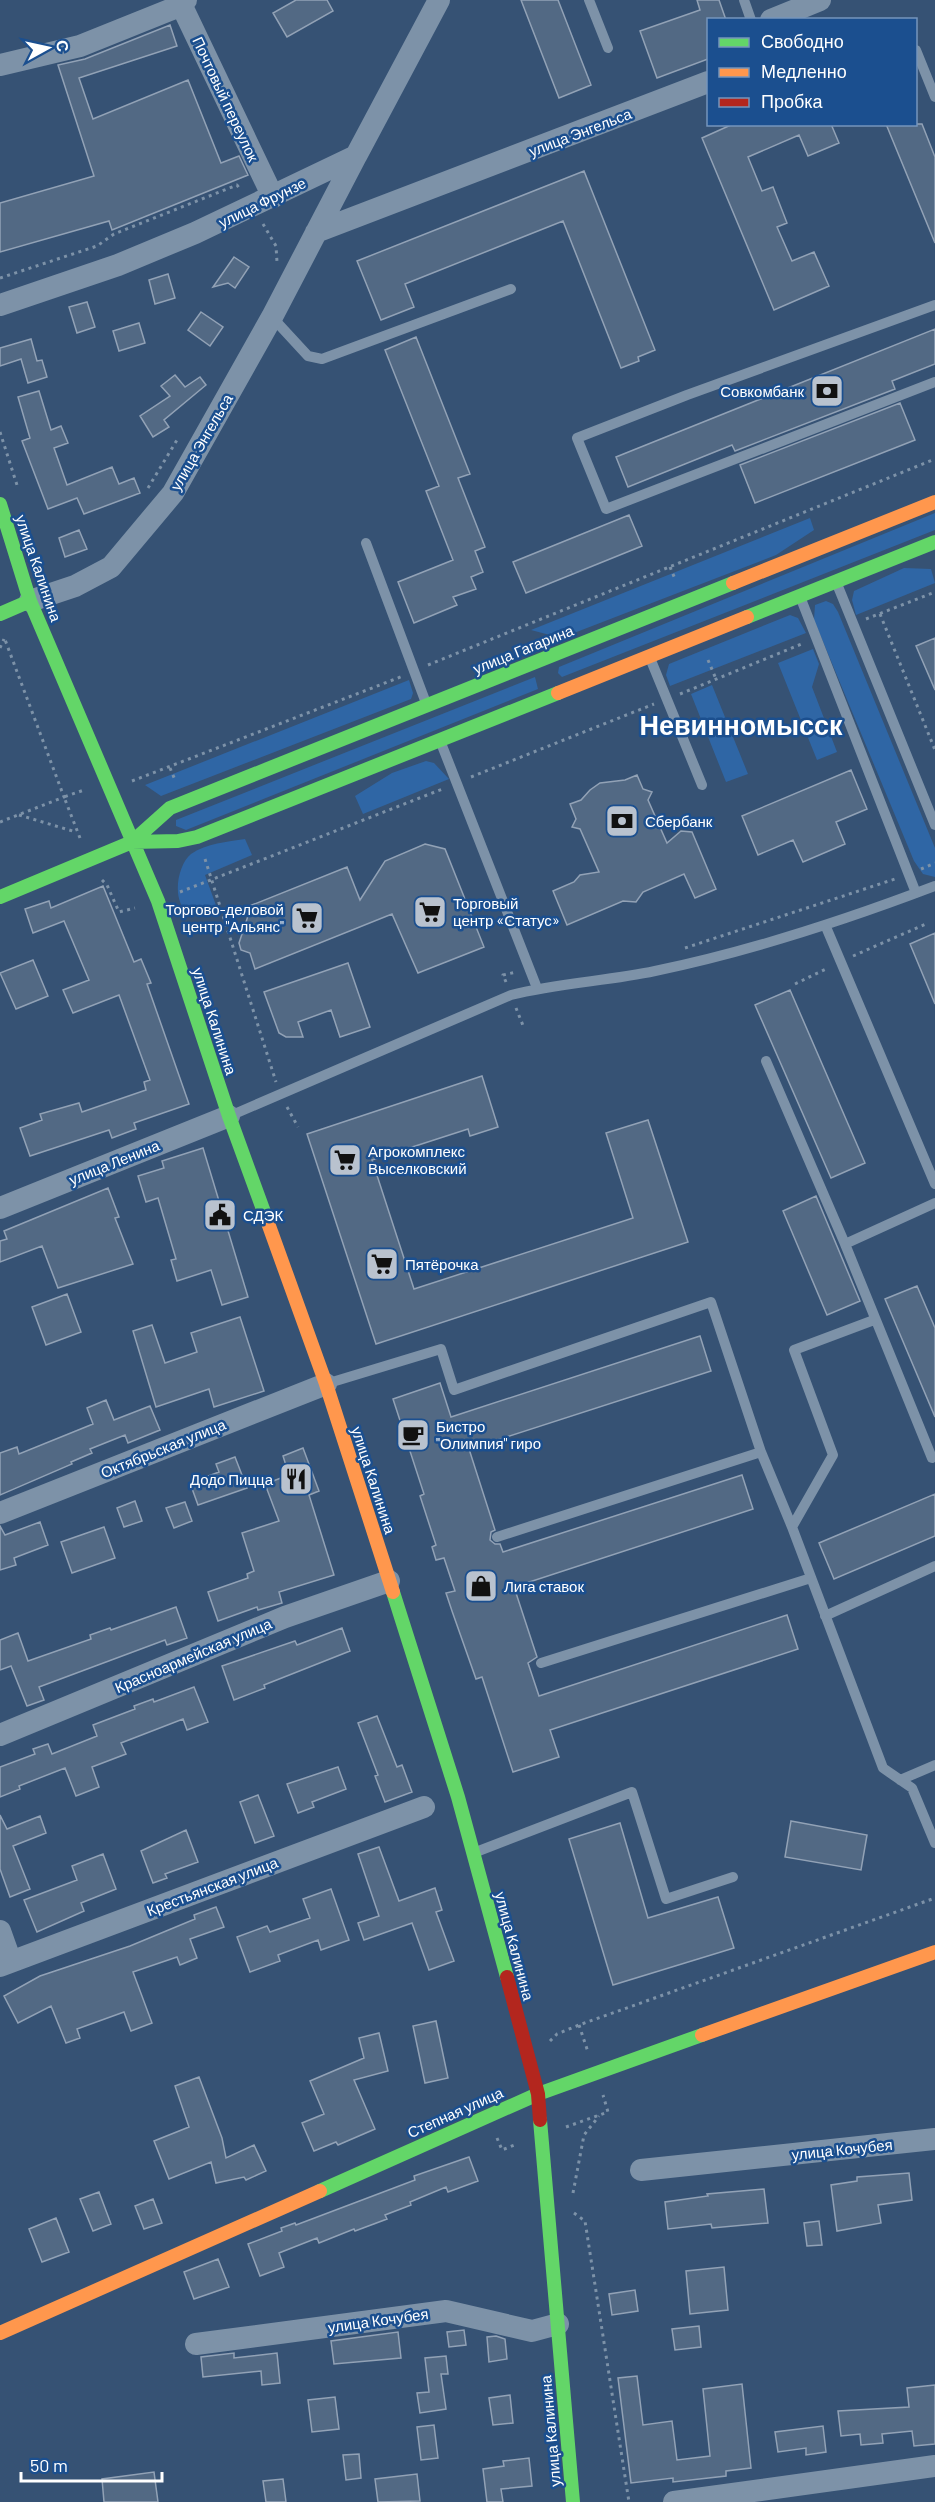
<svg xmlns="http://www.w3.org/2000/svg" width="935" height="2502" font-family="Barlow,sans-serif">
<style>
.green{fill:#2f66a5}
.building{fill:#526984;stroke:#92a2b6;stroke-width:1.5}
.lines{fill:none;stroke-linecap:round;stroke-linejoin:round}
.path{stroke:#7d92a8;stroke-width:3;stroke-dasharray:3 4.5;stroke-linecap:butt}
.lane{stroke:#7d92a8;stroke-width:10}
.street{stroke:#7d92a8;stroke-width:22}
.fast{stroke:#63d668;stroke-width:14}
.slow{stroke:#ff974d;stroke-width:14}
.jam{stroke:#b3261e;stroke-width:14}
.labels{text-anchor:middle;dominant-baseline:central;stroke-width:5;stroke-linejoin:round;paint-order:stroke}
.street-label{font-size:15px;fill:#fff;stroke:#1b4f8f}
.poi-label{font-size:15px;fill:#fff;stroke:#1b4f8f;text-anchor:start}
.town-label{font-size:27px;font-weight:bold;fill:#fff;stroke:#1b4f8f}
</style>
<rect width="100%" height="100%" fill="#365274"/>
<path class="green" d="M935,513V530L562,677L558,673L559,667Z
M810,518L814,530L776,555L561,638L531,630Z
M904,568L931,569L935,583L856,615L852,600L854,591Z
M826,601L833,604L838,612L935,848V877L923,874L914,861L814,620L815,605Z
M790,615L798,618L806,633L670,686L666,675L669,664Z
M813,649L819,664L812,687L837,752L817,760L778,663Z
M535,677L538,689L186,830L176,826V820Z
M409,680L413,693L411,699L161,796L145,785Z
M712,685L748,774L726,782L691,694Z
M426,761L434,763L449,779L363,814L355,796L392,773Z
M245,839L252,855L205,875L217,908C209,910 197,917 189,913C171,903 177,865 191,854C207,843 227,842 245,839Z"/>
<path class="building" d="M296,0H327L333,11L287,37L273,13Z
M521,0H558L591,85L559,98Z
M697,0H719L726,20H708V59L657,78L640,31L700,10Z
M170,25L177,46L79,78L93,119L188,80L221,163L239,156L248,175L112,230L109,221L0,252V203L94,176L58,65L85,59Z
M733,124H831L839,143L808,156L799,135L748,157L762,191L773,187L787,223L777,227L792,261L814,252L829,286L774,310L702,138Z
M886,124H922L935,157V243Z
M584,171L655,350L638,357L639,361L621,368L563,221L405,284L414,307L381,320L357,261Z
M234,257L249,267L235,288L228,283L213,287Z
M168,274L175,298L155,304L149,280Z
M87,302L95,327L77,333L69,307Z
M201,312L223,327L210,346L188,330Z
M139,323L145,343L119,351L113,331Z
M935,329V364L892,381L895,389L735,451L732,445L628,487L616,457Z
M416,337L470,474L458,478L485,547L475,551L483,572L471,577L476,589L453,597L457,605L414,623L398,582L453,560L426,491L439,486L385,350Z
M31,339L37,361L42,360L47,377L28,383L21,359L0,366V348Z
M175,375L185,387L200,377L206,385L164,420L169,427L153,437L140,416L170,396L161,386Z
M39,391L51,430L61,426L68,443L54,448L67,485L112,467L119,484L134,478L140,493L84,514L77,498L48,509L22,441L30,438L18,397Z
M900,403L915,440L755,503L740,465Z
M629,515L642,546L526,593L513,562Z
M79,530L87,549L65,557L59,538Z
M935,638V690L916,646Z
M851,770L867,809L836,822L845,844L803,862L793,840L758,855L742,816Z
M637,775L643,789L652,792L648,800L667,843L681,831L692,832L716,889L695,898L684,874L643,892L636,902L623,901L567,925L553,891L574,882L580,875L599,872L580,829L572,827L576,819L570,804L581,800L590,790L600,783L625,780Z
M425,844L445,849L484,947L418,973L392,914L255,969L250,953L241,950L239,943L249,913L247,907L347,867L360,900L385,861Z
M103,886L134,962L141,959L151,983L147,984L189,1104L134,1123L136,1129L112,1138L109,1130L30,1156L20,1128L42,1120L40,1114L79,1103L82,1112L146,1090L144,1082L150,1080L119,995L73,1013L63,990L89,980L64,921L33,933L25,909L49,901L51,908Z
M935,933V1004L910,944Z
M33,960L48,996L16,1009L0,973Z
M348,963L370,1027L340,1037L331,1010L298,1022L303,1037H286L279,1033L264,992Z
M790,990L865,1163L831,1178L755,1005Z
M482,1076L498,1127L470,1136L468,1129L372,1160L414,1289L633,1218L606,1133L648,1120L688,1242L376,1344L307,1134Z
M203,1148L248,1297L222,1305L211,1270L177,1281L171,1260L176,1259L158,1198L146,1202L138,1176L164,1168L162,1161Z
M108,1188L119,1217L115,1218L133,1264L58,1288L42,1246L0,1262V1241L7,1239L4,1231Z
M816,1196L860,1301L827,1315L783,1211Z
M917,1286L935,1328V1417L885,1299Z
M67,1294L81,1332L46,1345L32,1307Z
M240,1317L264,1391L214,1407L209,1389L156,1407L133,1331L152,1325L165,1363L197,1352L191,1333Z
M700,1336L711,1371L469,1449L495,1530L491,1532L490,1540L495,1544H500L503,1552L742,1475L753,1509L514,1587L537,1657L528,1663L539,1696L787,1615L798,1649L550,1730L559,1757L513,1772L482,1677L476,1679L452,1611L446,1593L455,1591L444,1558L436,1560L432,1547L436,1545L420,1496L424,1494L393,1399L440,1383L451,1417Z
M106,1400L114,1420L150,1406L160,1430L128,1443L125,1435L90,1449L92,1453L71,1462L72,1464L0,1495V1453L17,1447L19,1454L93,1424L87,1408Z
M303,1448L319,1491L309,1495L334,1575L279,1592L282,1603L258,1610L257,1607L218,1621L208,1592L248,1578L247,1574L254,1571L242,1533L279,1521L265,1484L289,1475L283,1456Z
M235,1457L247,1488L198,1505L190,1483L219,1472L216,1464Z
M935,1494V1536L834,1579L819,1543Z
M135,1501L142,1521L124,1527L117,1508Z
M185,1502L192,1521L174,1528L166,1508Z
M40,1522L48,1545L14,1558L16,1565L0,1570V1526L5,1535Z
M104,1527L115,1558L72,1573L61,1542Z
M176,1607L187,1638L167,1645L165,1640L39,1687L44,1700L27,1706L11,1666L0,1670V1640L18,1633L28,1661L91,1639L90,1635L110,1628L111,1630Z
M342,1628L350,1651L264,1685L265,1688L234,1700L222,1666L295,1641L297,1645Z
M194,1687L208,1722L187,1730L183,1719L121,1743L126,1754L92,1767L99,1787L76,1796L65,1768L19,1786L20,1789L0,1797V1767L35,1754L33,1749L48,1744L52,1754L97,1736L93,1725L135,1709L134,1706L153,1699L154,1702Z
M377,1716L397,1767L402,1765L412,1792L385,1802L375,1776L378,1775L358,1723Z
M338,1767L346,1789L312,1802L314,1807L298,1813L287,1784Z
M258,1795L274,1836L255,1843L240,1802Z
M0,1815L7,1829L40,1816L46,1833L13,1846L30,1889L10,1897L0,1869Z
M791,1821L867,1835L861,1870L785,1857Z
M620,1823L648,1918L718,1897L734,1948L613,1985L569,1839Z
M186,1830L198,1862L165,1874L167,1878L153,1883L141,1851Z
M379,1847L399,1901L435,1888L442,1910L436,1912L454,1961L429,1970L412,1923L364,1940L358,1923L379,1916L358,1854Z
M103,1854L116,1889L81,1903L84,1911L37,1932L24,1900L77,1880L72,1866Z
M331,1889L349,1940L321,1950L318,1940L278,1955L280,1961L250,1972L237,1937L267,1926L270,1932L310,1918L303,1899Z
M216,1907L224,1927L190,1939L197,1958L180,1965L177,1957L133,1972L152,2023L131,2031L124,2012L77,2029L80,2038L66,2043L51,2006L18,2023L4,1996L40,1976L130,1946L195,1919L194,1915Z
M436,2021L448,2078L425,2083L413,2026Z
M379,2033L388,2071L354,2080L375,2129L338,2145L336,2142L314,2151L302,2123L324,2114L310,2081L364,2058L359,2038Z
M199,2077L222,2138L226,2158L254,2145L266,2171L246,2180L244,2177L216,2183L211,2162L169,2179L154,2141L189,2127L175,2086Z
M469,2157L478,2181L448,2192L446,2187L410,2202L411,2205L385,2215L387,2219L355,2231L354,2229L319,2243L317,2238L279,2253L284,2267L260,2276L248,2244L282,2231L281,2228L295,2223L296,2225L415,2180L414,2176Z
M909,2173L912,2200L878,2205L881,2223L837,2231L831,2185L857,2181V2177Z
M764,2189L768,2223L712,2228L711,2224L668,2229L665,2202L708,2196L707,2194Z
M99,2192L111,2224L93,2231L80,2199Z
M153,2199L162,2223L144,2229L135,2206Z
M56,2218L69,2252L42,2262L29,2229Z
M819,2221L822,2245L807,2246L804,2223Z
M218,2259L229,2287L194,2299L184,2272Z
M724,2267L728,2310L690,2314L686,2271Z
M635,2290L638,2311L612,2315L609,2294Z
M699,2326L701,2347L675,2350L672,2329Z
M464,2330L466,2345L449,2347L447,2332Z
M398,2332L401,2358L334,2364L331,2341Z
M496,2336L505,2339L507,2359L489,2362L487,2337Z
M234,2353V2358L277,2353L280,2383L262,2385L261,2371L203,2377L201,2357Z
M446,2356L448,2374H441L446,2409L420,2413L417,2393L429,2392L425,2358Z
M637,2376L643,2425L672,2421L677,2460L710,2456L703,2389L742,2384L751,2468L726,2471V2476L673,2482V2478L631,2483L618,2378Z
M935,2385V2444L914,2446L912,2431L882,2434L883,2443L861,2445L860,2434L841,2436L838,2411L909,2407L907,2388Z
M510,2395L513,2423L493,2425L489,2398Z
M335,2397L339,2429L312,2432L308,2400Z
M434,2425L438,2458L421,2460L417,2427Z
M823,2426L826,2452L806,2455V2448L778,2452L775,2432Z
M359,2454L361,2478L346,2480L343,2455Z
M529,2458L532,2486L501,2489L503,2502H487L483,2469L504,2466L503,2461Z
M154,2472L158,2502H104L102,2479Z
M417,2474L420,2501L378,2502L375,2479Z
M283,2479L286,2502H266L263,2481Z"/>
<g class="lines">
<path class="path" d="M263,224L276,246L277,262
M0,278L97,246L114,234L237,185L239,188
M0,432L17,485
M148,488L177,440
M670,567L675,579
M880,614L935,750
M866,619L935,592
M0,648L4,639
M708,660L716,679
M428,665L935,459
M680,694L804,643
M170,768L175,780
M471,777L654,704
M132,781L403,676
M19,815L76,832
M0,822L64,797L4,637
M80,838L64,797L84,790
M205,859L276,1082
M921,869L935,863
M102,880L107,885L119,912L135,908
M180,892L445,788
M685,948L895,879
M853,956L928,923
M506,982L503,975L516,972
M795,984L828,968
M516,1008L524,1028
M287,1107L298,1127
M579,2025L588,2052
M550,2041L557,2034L579,2025L935,1898
M566,2127L608,2112L603,2095
M497,2138L502,2150L517,2144
M573,2193L584,2135L599,2116
M574,2213L585,2221L629,2502"/>
<path class="lane" d="M589,0L608,48
M744,0L751,20
M916,50L935,97
M935,305L687,395L577,438L606,509L935,382
M272,317L308,356L322,359L511,289
M366,543L426,703
M837,584L935,825
M801,599L916,893
M650,658L702,785
M441,743L537,988
M826,927L935,1184
M766,1061L845,1244L935,1203
M232,1115L511,995C558,983 608,981 655,971C752,951 843,921 935,886
M845,1244L932,1458
M874,1320L794,1350L833,1455L792,1527L883,1768L912,1788L935,1843
M329,1383L441,1349L454,1390L711,1302L761,1452L497,1537
M761,1452L792,1527
M825,1616L935,1566
M541,1663L811,1578
M900,1780L935,1765
M476,1852L632,1792L666,1899L733,1877"/>
<path class="street" d="M179,0L273,197
M771,20L820,0
M0,65L80,46L182,5L186,0
M316,232L708,82
M0,305L118,265L195,233L356,156L439,0
M30,601L75,586L111,567L173,493L272,317L356,156
M0,1208L229,1116
M0,1513L326,1384
M0,1735L285,1617L389,1581
M0,1931L11,1962
M0,1966L424,1807
M641,2170L935,2139
M196,2344L446,2311L532,2331L558,2324
M674,2502L935,2466"/>
<path class="fast" d="M0,504L30,601L158,901L229,1116L268,1223
M0,614L30,601
M747,617L935,542
M132,842L178,841L197,837L558,693
M0,897L132,842L170,808L733,583
M393,1592L458,1797L507,1977
M540,2120L573,2502
M320,2191L538,2094L702,2035"/>
<path class="slow" d="M733,583L935,502
M558,693L747,617
M268,1223L326,1384L393,1592
M702,2035L935,1952
M0,2333L320,2191"/>
<path class="jam" d="M507,1977L538,2094L540,2120"/>
</g>
<defs>
<symbol id="bank-square" viewBox="-11 -11 22 22"><rect x="-9" y="-9" width="18" height="18" rx="4" fill="#b9c2ce" stroke="#1b4f8f"/><path d="M-6-4H6V4H-6ZM0-2.3a2.3 2.3 0 1 0 0 4.6a2.3 2.3 0 1 0 0-4.6Z" fill="#111"/></symbol>
<symbol id="supermarket-square" viewBox="-11 -11 22 22"><rect x="-9" y="-9" width="18" height="18" rx="4" fill="#b9c2ce" stroke="#1b4f8f"/><path d="M-6-5.5h2.5l.6 2H6L4.5 2H-2.5L-4.4-4H-6ZM-1.5 3.2a1.3 1.3 0 1 0 .1 0ZM3 3.2a1.3 1.3 0 1 0 .1 0Z" fill="#111"/></symbol>
<symbol id="civic-square" viewBox="-11 -11 22 22"><rect x="-9" y="-9" width="18" height="18" rx="4" fill="#b9c2ce" stroke="#1b4f8f"/><path d="M-.6-6.5H3V-4.5H.6V-3L4-1V1h2V6H-6V1h2V-1L-.6-3ZM-1.2 2.5V6h2.4V2.5Z" fill="#111"/></symbol>
<symbol id="cafe-square" viewBox="-11 -11 22 22"><rect x="-9" y="-9" width="18" height="18" rx="4" fill="#b9c2ce" stroke="#1b4f8f"/><path d="M-5.5-4.5H6V0H3Q3 3.5 0 3.5H-2.5Q-5.5 3.5-5.5 0ZM3-3.2v2h1.7v-2ZM-6 4.5H4V6H-6Z" fill="#111"/></symbol>
<symbol id="restaurant-square" viewBox="-11 -11 22 22"><rect x="-9" y="-9" width="18" height="18" rx="4" fill="#b9c2ce" stroke="#1b4f8f"/><path d="M-5-6h1v4h1v-4h1v4h1v-4h1v5L-1.5 .5V6h-2V.5L-5-1ZM5-6V6H3V1.5H1.5Q1.5-4 5-6Z" fill="#111"/></symbol>
<symbol id="shop-square" viewBox="-11 -11 22 22"><rect x="-9" y="-9" width="18" height="18" rx="4" fill="#b9c2ce" stroke="#1b4f8f"/><path d="M-5-2.5h2.3a2.7 3.5 0 0 1 5.4 0H5L5.5 6h-11ZM-1.5-2.5h3a1.5 2.3 0 0 0-3 0Z" fill="#111"/></symbol>
</defs>
<g fill-rule="evenodd">
<use href="#bank-square" x="808" y="372" width="38" height="38"/>
<use href="#bank-square" x="603" y="802" width="38" height="38"/>
<use href="#supermarket-square" x="411" y="893" width="38" height="38"/>
<use href="#supermarket-square" x="288" y="899" width="38" height="38"/>
<use href="#supermarket-square" x="326" y="1141" width="38" height="38"/>
<use href="#civic-square" x="201" y="1196" width="38" height="38"/>
<use href="#supermarket-square" x="363" y="1245" width="38" height="38"/>
<use href="#cafe-square" x="394" y="1416" width="38" height="38"/>
<use href="#restaurant-square" x="277" y="1460" width="38" height="38"/>
<use href="#shop-square" x="462" y="1567" width="38" height="38"/>
</g>
<g class="labels">
<g class="street-label">
<text transform="translate(226 99) rotate(65)">Почтовый переулок</text>
<text transform="translate(580 132) rotate(-21)">улица Энгельса</text>
<text transform="translate(262 202) rotate(-26)">улица Фрунзе</text>
<text transform="translate(201 442) rotate(-60)">улица Энгельса</text>
<text transform="translate(39 568) rotate(71)">улица Калинина</text>
<text transform="translate(523 649) rotate(-22)">улица Гагарина</text>
<text transform="translate(215 1021) rotate(72)">улица Калинина</text>
<text transform="translate(114 1162) rotate(-22)">улица Ленина</text>
<text transform="translate(163 1448) rotate(-22)">Октябрьская улица</text>
<text transform="translate(374 1480) rotate(72)">улица Калинина</text>
<text transform="translate(193 1655) rotate(-23)">Красноармейская улица</text>
<text transform="translate(212 1886) rotate(-21)">Крестьянская улица</text>
<text transform="translate(515 1946) rotate(75)">улица Калинина</text>
<text transform="translate(455 2112) rotate(-24)">Степная улица</text>
<text transform="translate(842 2149) rotate(-6)">улица Кочубея</text>
<text transform="translate(378 2320) rotate(-8)">улица Кочубея</text>
<text transform="translate(550 2431) rotate(-95)">улица Калинина</text>
</g>
<g class="poi-label">
<text x="804" y="391" text-anchor="end">Совкомбанк</text>
<text x="645" y="821">Сбербанк</text>
<text x="453" y="903">Торговый<tspan x="453" dy="17">центр «Статус»</tspan></text>
<text x="284" y="909" text-anchor="end">Торгово-деловой<tspan x="284" dy="17">центр "Альянс"</tspan></text>
<text x="368" y="1151">Агрокомплекс<tspan x="368" dy="17">Выселковский</tspan></text>
<text x="243" y="1215">СДЭК</text>
<text x="405" y="1264">Пятёрочка</text>
<text x="436" y="1426">Бистро<tspan x="436" dy="17">"Олимпия" гиро</tspan></text>
<text x="273" y="1479" text-anchor="end">Додо Пицца</text>
<text x="504" y="1586">Лига ставок</text>
</g>
<g class="town-label">
<text x="741" y="724">Невинномысск</text>
</g>
</g>
<rect x="707" y="18" width="210" height="108" fill="#1b4f8f" stroke="#7695bc" stroke-width="1.5"/>
<rect x="719" y="38" width="30" height="9" fill="#63d668" stroke="#7695bc" stroke-width="1.5"/>
<text x="761" y="48" font-size="18" fill="#ffffff">Свободно</text>
<rect x="719" y="68" width="30" height="9" fill="#ff974d" stroke="#7695bc" stroke-width="1.5"/>
<text x="761" y="78" font-size="18" fill="#ffffff">Медленно</text>
<rect x="719" y="98" width="30" height="9" fill="#b3261e" stroke="#7695bc" stroke-width="1.5"/>
<text x="761" y="108" font-size="18" fill="#ffffff">Пробка</text>
<g transform="translate(48 48) rotate(82)" stroke="#1b4f8f" stroke-width="4.5" paint-order="stroke">
<path d="M0-4.5L10 22L0 15L-10 22Z" fill="#ffffff"/>
<text y="-9" font-size="16" font-weight="bold" text-anchor="middle" fill="#ffffff">С</text>
</g>
<path d="M21 2472v9h141v-9" fill="none" stroke="#ffffff" stroke-width="3"/>
<text x="30" y="2472" font-size="18" fill="#ffffff" stroke="#1b4f8f" stroke-width="4.5" paint-order="stroke">50 m</text>
</svg>
